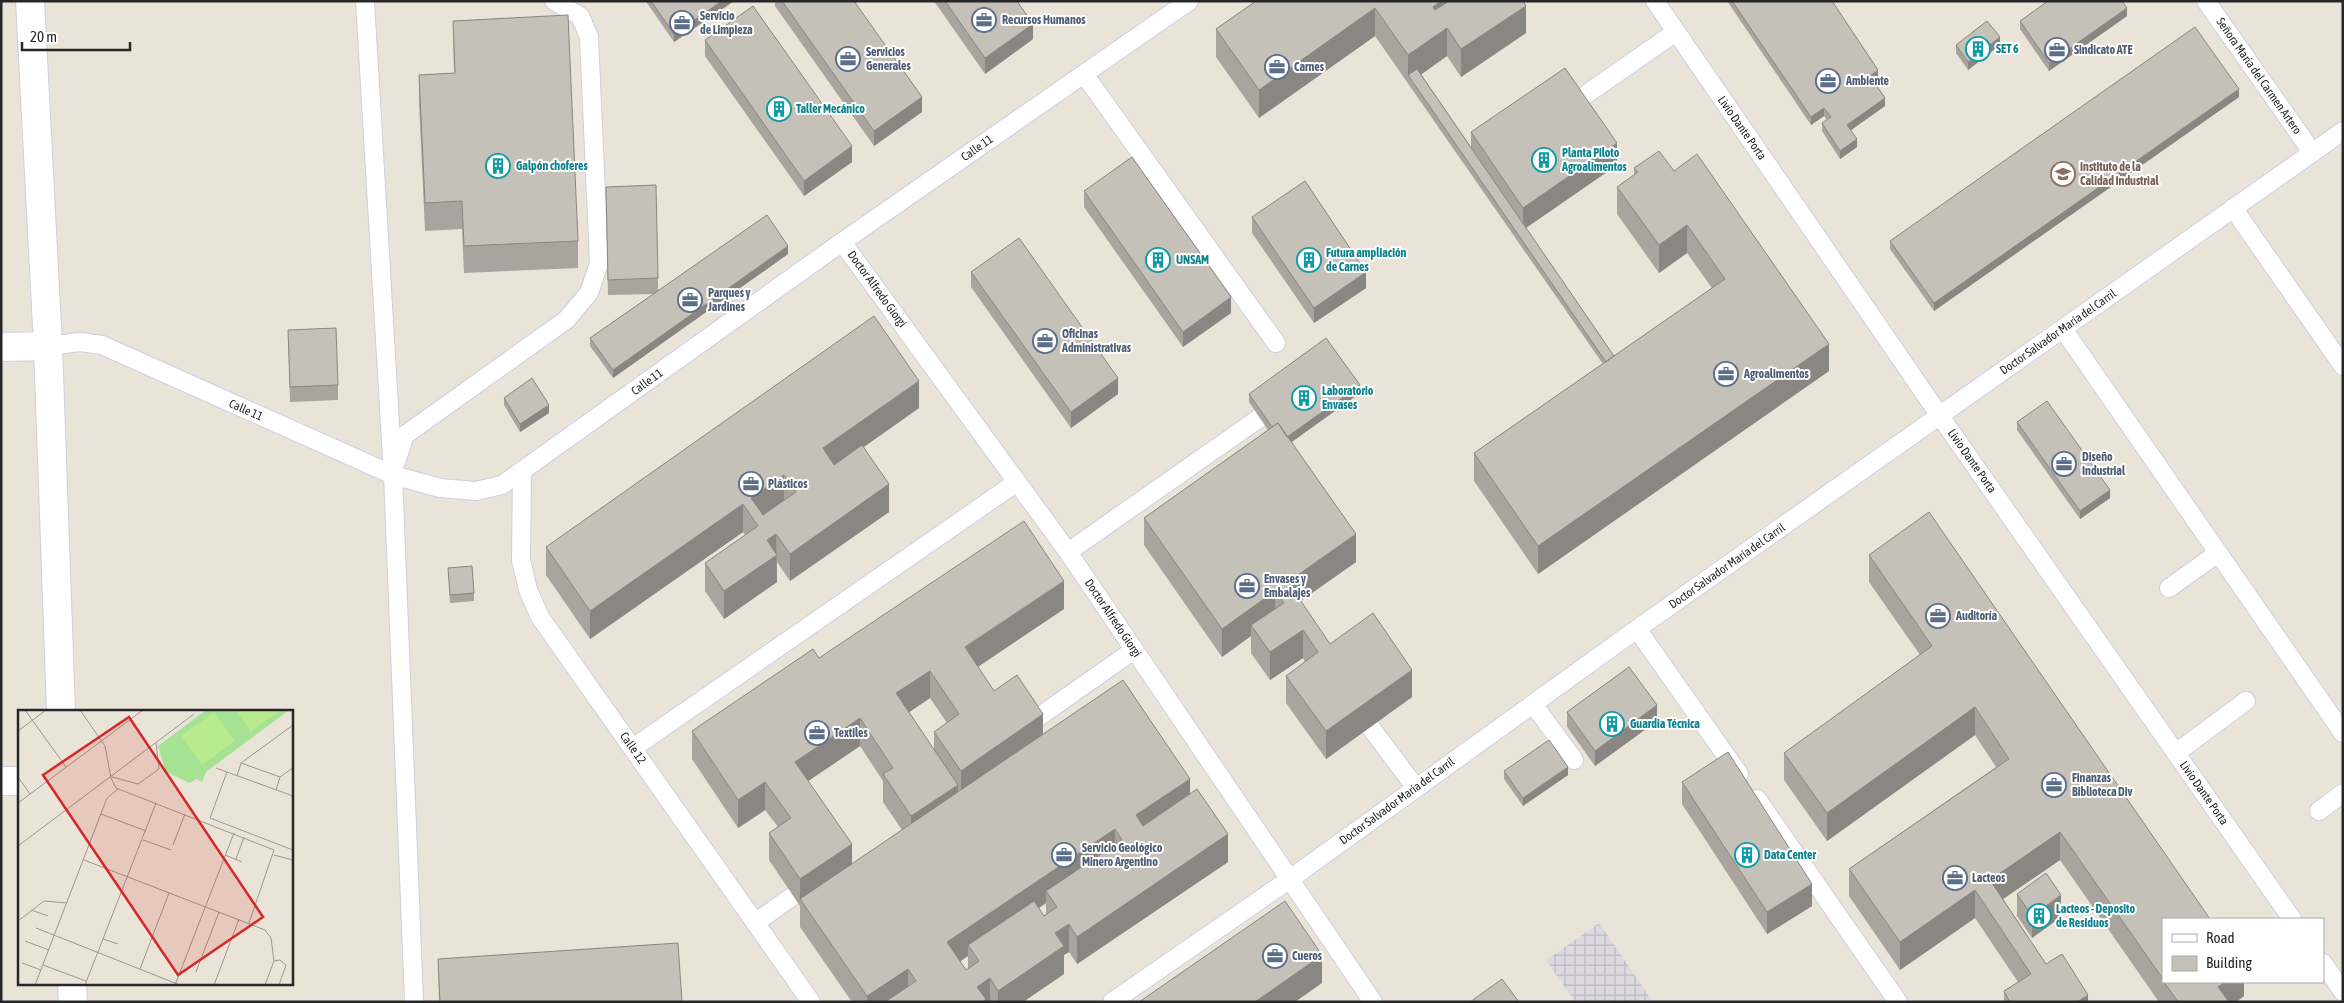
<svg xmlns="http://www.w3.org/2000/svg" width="2344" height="1003" font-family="'Asap Condensed',sans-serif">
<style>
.industrial{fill:url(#industrial-grid)}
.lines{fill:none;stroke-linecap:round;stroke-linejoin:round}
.lane-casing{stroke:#cdcfe0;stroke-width:20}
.street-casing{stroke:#cdcfe0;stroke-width:30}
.lane{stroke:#fff;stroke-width:18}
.street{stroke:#fff;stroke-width:28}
.wall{fill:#a9a59e;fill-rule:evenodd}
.shaded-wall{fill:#8a8681}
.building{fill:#c5c0b8;stroke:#8a8681;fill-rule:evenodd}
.labels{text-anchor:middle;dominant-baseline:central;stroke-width:4;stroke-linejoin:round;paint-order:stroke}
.service-label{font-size:12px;font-weight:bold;fill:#4e5e75;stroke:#fff;text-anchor:start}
.culture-label{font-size:12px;font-weight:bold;fill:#0d838f;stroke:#fff;text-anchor:start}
.street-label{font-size:12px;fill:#272727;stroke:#fff}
.education-label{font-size:12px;font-weight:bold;fill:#785e54;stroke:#fff;text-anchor:start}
.inset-road{fill:none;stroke:#9c9891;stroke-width:1}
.view{fill:#d62828;fill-opacity:0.15;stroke:#d62828;stroke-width:2.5}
.inset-edge{fill:none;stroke:#272727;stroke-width:2.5}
</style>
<defs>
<pattern id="industrial-grid" width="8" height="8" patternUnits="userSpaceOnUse" patternTransform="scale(1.25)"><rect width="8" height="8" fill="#dcd9e2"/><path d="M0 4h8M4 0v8" fill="none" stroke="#bdbac2"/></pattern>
</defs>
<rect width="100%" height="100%" fill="#eae4d8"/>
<path class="industrial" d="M1599,923L1653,1002H1575L1546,960Z"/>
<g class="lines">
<defs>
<path id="lane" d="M365,1L393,475L414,1002
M1655,1L1940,416L2292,919
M2206,1L2312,152
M1084,74L1276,343
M1588,93L1676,32
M2233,208L2343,366
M842,242L1068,552L1373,1002
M2063,329L2343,733
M48,346L80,342L102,345L393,475L440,488L476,491L502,485L842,242L1189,1
M396,462L405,435L566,320L589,293L599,263L589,37L580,16L554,1
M522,471L521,560L528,590L540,617L811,1002
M1068,552L1278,405
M2169,588L2218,553
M1637,629L1739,774
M1533,704L1574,760
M1030,723L1134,650
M1371,728L1416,788
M633,748L1017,482
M2176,753L2246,701
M1757,799L1898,1002
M2319,811L2343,793
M755,923L793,896
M2323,963L2343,992
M1112,1002L1290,879L1637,629L2343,131"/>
<path id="street" d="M30,1L48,346L61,712
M1,347L48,346
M1,781H19
M72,984L73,1002"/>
</defs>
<use href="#lane" class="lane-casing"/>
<use href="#street" class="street-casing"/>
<use href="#lane" class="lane"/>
<use href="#street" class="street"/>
</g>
<path class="wall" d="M647,1H734L674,42L647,3Z
M775,1H854L922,112L874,146L775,6Z
M934,1H1017L1033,39L985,74Z
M1256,1H1523L1526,33L1461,77L1447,56L1421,74L1471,147V132L1617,165L1526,228L1614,356L1712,288L1687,253L1659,273L1617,214V187L1634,175V168L1674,171L1829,371L1538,574L1474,481V453L1603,364L1375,36L1259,118L1216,57V29Z
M1727,1H1832L1878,78L1874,81L1885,106L1851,130L1857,147L1840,159L1822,131V123L1827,120L1824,116L1811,125Z
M2127,16L2049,71L2020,29V21Z
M453,21L578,241V268L464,273L462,229L425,231L419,103V75L454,73Z
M705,40L852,162L804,196L705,56Z
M1956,45H2000L1968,70L1956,53Z
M2239,97L1934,311L1890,249V241Z
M1084,191L1231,313L1183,347L1084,207Z
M606,202L658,278V291L788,254L613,378L590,346V338L653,294L608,295Z
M1252,217L1366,288L1314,323L1252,233Z
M971,272L1118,394L1071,428L971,287Z
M288,330L338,385V400L290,402Z
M1360,393L1291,442L1356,562L1300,601L1330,644L1412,697L1326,759L1286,703V676L1305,662L1303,658L1270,680L1251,653V636L1222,657L1144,545V518L1268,430L1249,402V394Z
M504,398L549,413L520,432L504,405Z
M919,408L863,447L889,512L790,581L777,562V582L724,619L705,591V563L745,535L743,532L590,639L546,575V547Z
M2017,422L2110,498L2080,519L2017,430Z
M1869,555L2163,919V982H2244V996L2236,1002H2159L2060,860L2003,899L2046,964L2088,1002H2004V991L2018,982L1975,918L1900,970L1849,896V869L1996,767L1975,735L1827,841L1784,780V753L1920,655L1869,582Z
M448,568L474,593V601L450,603Z
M1064,609L978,667L994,691L1043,734L1190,794L1228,862L1077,964L1069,952L1064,955V974L1023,1002H852L800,927V906L769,860V833L778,827L765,810L738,828L692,759V731L819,658ZM930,698L947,723L934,732V750L909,712ZM860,746L883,781V802L902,830L852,864L808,781ZM1046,903V914L1044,916L1039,908ZM968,956V969L966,970L960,961Z
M1567,712L1657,721L1595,766L1567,727Z
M1504,771L1568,775L1523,806L1504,779Z
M1682,782L1812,906L1767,934L1682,804Z
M2017,894L2061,917L2032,938L2017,916Z
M438,959L682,1002H439Z"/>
<path class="shaded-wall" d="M722,1H734L674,42V34Z
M1441,1H1481L1433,35V7Z
M1526,6V33L1461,77V49Z
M1375,8V36L1259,118V90Z
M2127,8V16L2049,71V63Z
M1033,24V39L985,74V58Z
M1447,28V56L1412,81L1408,75V55Z
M2000,37V45L1968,70V62Z
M1878,70V78L1870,84V76Z
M2239,89V97L1934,311V303Z
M922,97V112L874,146V131Z
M1885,98V106L1847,133V125Z
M1824,108V116L1811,125V117Z
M1857,139V147L1840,159V151Z
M1617,143V165L1523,230V208Z
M852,146V162L804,196V181Z
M1687,225V253L1659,273V245Z
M788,246V254L613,378V370Z
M1366,272V288L1314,323V308Z
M1231,297V313L1183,347V332Z
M1829,344V371L1538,574V546Z
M1118,378V394L1071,428V412Z
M919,381V408L823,476V448Z
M1360,385V393L1282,449V441Z
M549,405V413L520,432V424Z
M784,475V503L755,523L751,498Z
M889,484V512L790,581V554Z
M2110,490V498L2080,519V511Z
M743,504V532L590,639V611Z
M776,534L777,582L724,619V591L767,540Z
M1356,534V562L1288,610V582Z
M1064,581V609L965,675V647Z
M1275,591V619L1251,625V636L1222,657V629Z
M1303,630V658L1270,680V652Z
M1412,670V697L1326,759V731Z
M930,671V698L896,721V693Z
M1657,705V721L1595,766V751Z
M1975,707V735L1827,841V813Z
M1043,714V742L961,799V771Z
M860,718V746L795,790V762Z
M1568,767V775L1523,806V798Z
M1190,779V807L1136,843V815Z
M765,782V810L738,828V800Z
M958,785V813L911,844V816Z
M1115,829V857L1046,891V903L973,953L968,945V956L947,970V942Z
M2060,832V860L1990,908V880Z
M1228,834V862L1077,964V937Z
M852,844V872L800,900V879Z
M1812,884V906L1767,934V912Z
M1975,890V918L1900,970V942Z
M2061,895V917L2032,938V916Z
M1069,924V952L1064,955V974L1023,1002H998V991L1055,933Z
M1322,955V983L1295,1002H1255Z
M908,969V997L901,1002H867V996Z
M990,978V1002H977V987Z
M2225,982H2244V996L2236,1002H2218V987Z
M2088,995V1002H2077Z"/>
<path class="building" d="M651,1H722L674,34Z
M782,1H854L922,97L874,131Z
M945,1H1017L1033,24L985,58Z
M1256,1H1441L1433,7L1435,10L1449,1H1523L1526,6L1461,49L1447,28L1408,55L1375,8L1259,90L1216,29Z
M1732,1H1832L1878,70L1870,76L1885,98L1847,125L1857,139L1840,151L1822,123L1831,117L1824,108L1811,117Z
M2048,1H2122L2127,8L2049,63L2020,21Z
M753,6L852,146L804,181L705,40Z
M568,15L578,241L464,246L462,201L425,203L419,75L455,73L453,21Z
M1987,21L2000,37L1968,62L1956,45Z
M2195,27L2239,89L1934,303L1890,241Z
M1565,68L1617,143L1523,208L1471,132Z
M1417,69L1614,356L1606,362L1408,75Z
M1659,151L1674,171L1697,154L1829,344L1538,546L1474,453L1725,279L1687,225L1659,245L1617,187L1638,172L1634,168Z
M1132,157L1231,297L1183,332L1084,191Z
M1305,181L1366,272L1314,308L1252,217Z
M656,185L658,278L608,280L606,187Z
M767,215L788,246L613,370L590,338Z
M1019,238L1118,378L1071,412L971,272Z
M874,316L919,381L823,448L834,465L862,445L889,484L790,554L776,534L767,540L777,555L724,591L705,563L758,526L743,504L590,611L546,547ZM784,475L796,492L763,515L751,498Z
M336,328L338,385L290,387L288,330Z
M1326,338L1360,385L1287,437L1278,423L1272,427L1249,394Z
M532,378L549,405L520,424L504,398Z
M2047,401L2110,490L2080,511L2017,422Z
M1278,423L1356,534L1288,582L1330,644L1373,613L1412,670L1326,731L1286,676L1318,652L1303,630L1270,652L1251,625L1284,603L1275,591L1222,629L1144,518Z
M1929,512L2210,919H2163V979L2060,832L1990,880L2046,964L2062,954L2088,995L2077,1002H2010L2004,991L2031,974L1975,890L1900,942L1849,869L2009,759L1975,707L1827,813L1784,753L1932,646L1869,555Z
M1024,521L1064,581L965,647L994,691L1017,675L1043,714L961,771L934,732L959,714L930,671L896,693L958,785L911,816L883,774L893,768L860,718L795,762L852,844L800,879L769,833L791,818L765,782L738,800L692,731L813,649L819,658Z
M472,566L474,593L450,595L448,568Z
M1629,667L1657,705L1595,751L1567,712Z
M1123,680L1190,779L1136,815L1143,826L1197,789L1228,834L1077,937L1069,924L1055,933L1064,946L998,991L990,978L977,987L986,999L982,1002H885L916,981L908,969L867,996L800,899ZM1115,829L1122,840L1046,891L1057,907L1044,916L1034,901L968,945L979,961L966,970L947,942Z
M1549,740L1568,767L1523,798L1504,771Z
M1728,752L1812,884L1767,912L1682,782Z
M2046,873L2061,895L2032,916L2017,894Z
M1285,901L1322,955L1255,1002H1139Z
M678,943L682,1002H440L438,959Z
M1502,979L1519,1002H1470Z
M2164,982H2225L2218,987L2229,1002H2178Z"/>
<defs>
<symbol id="office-ring" viewBox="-11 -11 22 22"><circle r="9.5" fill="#fff" stroke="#5c6f8a" stroke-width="1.5"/><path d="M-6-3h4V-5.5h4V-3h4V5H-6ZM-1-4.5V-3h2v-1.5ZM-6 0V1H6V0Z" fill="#5c6f8a"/></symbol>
<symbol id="building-ring" viewBox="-11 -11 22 22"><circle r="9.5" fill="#fff" stroke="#0f9aa8" stroke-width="1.5"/><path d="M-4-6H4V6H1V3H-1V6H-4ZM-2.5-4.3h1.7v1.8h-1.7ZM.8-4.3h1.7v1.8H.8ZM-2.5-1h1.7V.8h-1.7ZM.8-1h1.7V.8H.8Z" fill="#0f9aa8"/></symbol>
<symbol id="university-ring" viewBox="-11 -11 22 22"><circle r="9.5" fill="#fff" stroke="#8d6e63" stroke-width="1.5"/><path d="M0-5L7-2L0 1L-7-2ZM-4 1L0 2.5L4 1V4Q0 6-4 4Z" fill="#8d6e63"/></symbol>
</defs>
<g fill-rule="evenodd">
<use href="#office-ring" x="970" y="6" width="28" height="28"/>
<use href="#office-ring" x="668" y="9" width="28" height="28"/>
<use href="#building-ring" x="1964" y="35" width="28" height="28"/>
<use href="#office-ring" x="2043" y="36" width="28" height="28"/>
<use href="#office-ring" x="834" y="45" width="28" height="28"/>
<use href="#office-ring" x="1263" y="53" width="28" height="28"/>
<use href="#office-ring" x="1814" y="67" width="28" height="28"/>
<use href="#building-ring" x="765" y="95" width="28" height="28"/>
<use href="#building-ring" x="1530" y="146" width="28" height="28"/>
<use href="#building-ring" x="484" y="152" width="28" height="28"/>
<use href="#university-ring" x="2049" y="160" width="28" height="28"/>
<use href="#building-ring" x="1144" y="246" width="28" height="28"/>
<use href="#building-ring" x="1295" y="246" width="28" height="28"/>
<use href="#office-ring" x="676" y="286" width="28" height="28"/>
<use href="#office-ring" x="1031" y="327" width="28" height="28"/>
<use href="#office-ring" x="1712" y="360" width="28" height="28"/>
<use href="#building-ring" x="1290" y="384" width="28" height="28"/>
<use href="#office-ring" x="2050" y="450" width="28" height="28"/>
<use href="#office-ring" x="737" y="470" width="28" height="28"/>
<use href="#office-ring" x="1233" y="572" width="28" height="28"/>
<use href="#office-ring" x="1924" y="602" width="28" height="28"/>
<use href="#building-ring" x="1598" y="710" width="28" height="28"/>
<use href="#office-ring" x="803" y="719" width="28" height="28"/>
<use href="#office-ring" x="2040" y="771" width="28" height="28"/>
<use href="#office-ring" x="1050" y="841" width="28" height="28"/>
<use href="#building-ring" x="1733" y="841" width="28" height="28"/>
<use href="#office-ring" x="1941" y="864" width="28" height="28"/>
<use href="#building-ring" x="2025" y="902" width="28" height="28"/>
<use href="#office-ring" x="1261" y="942" width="28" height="28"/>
</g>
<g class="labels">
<g class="service-label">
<text x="700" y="16">Servicio<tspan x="700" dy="14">de Limpieza</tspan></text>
<text x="1002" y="20">Recursos Humanos</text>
<text x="2074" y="50">Sindicato ATE</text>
<text x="866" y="52">Servicios<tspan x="866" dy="14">Generales</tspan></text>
<text x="1294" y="67">Carnes</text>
<text x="1846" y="81">Ambiente</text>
<text x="708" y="293">Parques y<tspan x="708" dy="14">Jardines</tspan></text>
<text x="1062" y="334">Oficinas<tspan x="1062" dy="14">Administrativas</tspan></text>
<text x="1744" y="374">Agroalimentos</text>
<text x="2082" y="457">Diseño<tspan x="2082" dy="14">Industrial</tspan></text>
<text x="768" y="484">Plásticos</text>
<text x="1264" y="579">Envases y<tspan x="1264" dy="14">Embalajes</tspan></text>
<text x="1956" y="616">Auditoría</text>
<text x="834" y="733">Textiles</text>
<text x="2072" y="778">Finanzas<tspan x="2072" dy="14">Biblioteca Div</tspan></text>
<text x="1082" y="848">Servicio Geológico<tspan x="1082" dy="14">Minero Argentino</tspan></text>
<text x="1972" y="878">Lacteos</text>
<text x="1292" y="956">Cueros</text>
</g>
<g class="culture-label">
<text x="1996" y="49">SET 6</text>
<text x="796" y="109">Taller Mecánico</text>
<text x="1562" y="153">Planta Piloto<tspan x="1562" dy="14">Agroalimentos</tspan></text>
<text x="516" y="166">Galpón choferes</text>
<text x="1326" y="253">Futura ampliación<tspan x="1326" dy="14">de Carnes</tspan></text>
<text x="1176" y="260">UNSAM</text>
<text x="1322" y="391">Laboratorio<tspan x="1322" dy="14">Envases</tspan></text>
<text x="1630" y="724">Guardia Técnica</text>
<text x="1764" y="855">Data Center</text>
<text x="2056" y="909">Lacteos - Deposito<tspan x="2056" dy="14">de Residuos</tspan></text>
</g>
<g class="street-label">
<text transform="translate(2259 76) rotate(55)">Señora María del Carmen Artero</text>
<text transform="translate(1742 128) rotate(55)">Livio Dante Porta</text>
<text transform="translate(977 148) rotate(-35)">Calle 11</text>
<text transform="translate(877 289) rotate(54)">Doctor Alfredo Giorgi</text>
<text transform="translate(2058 332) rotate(-35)">Doctor Salvador María del Carril</text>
<text transform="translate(647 382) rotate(-36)">Calle 11</text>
<text transform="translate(246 410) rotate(24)">Calle 11</text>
<text transform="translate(1972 461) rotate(55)">Livio Dante Porta</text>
<text transform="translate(1727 566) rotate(-35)">Doctor Salvador María del Carril</text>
<text transform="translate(1113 618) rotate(56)">Doctor Alfredo Giorgi</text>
<text transform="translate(633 748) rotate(55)">Calle 12</text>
<text transform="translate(2204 793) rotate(55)">Livio Dante Porta</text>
<text transform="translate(1397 801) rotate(-36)">Doctor Salvador María del Carril</text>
</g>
<g class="education-label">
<text x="2080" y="167">Instituto de la<tspan x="2080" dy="14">Calidad Industrial</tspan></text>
</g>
</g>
<g transform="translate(18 710)">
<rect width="275" height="275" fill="#eae4d8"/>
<path d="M188,0H271L188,62L184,72L178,69L172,73L148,62L140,36Z" fill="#a6e293"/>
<path d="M218,0H263L233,21ZM196,2L217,31L184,55L163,26Z" fill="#baea8e"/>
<path class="inset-road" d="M7,0L48,57M62,0L87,36L93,68L98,78L256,140L231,213M0,21L28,0M223,53L262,67M198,58L275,86M209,62L192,108L275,140M219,66L223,53L275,15M0,67L12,84M94,67L120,74L141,59L138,33M258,80L262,67L275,58M0,93L125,0M83,104L128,121M125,130L153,140M155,135L167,104M0,136L176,4M207,145L224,152M256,145L275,150M218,149L226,127M66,150L247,220L253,228L256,251L247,275M13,200L30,206M0,211L26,191L49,193M18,218L162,275M85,229L100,234M7,231L31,240M256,251L262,250L268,255L261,275M4,253L23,260M25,255L68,271M122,259L151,183M178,262L201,202M17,275L89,88L100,79M67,275L138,93M157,275L216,123M196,275L221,209"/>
<path class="view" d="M111,7L245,207L160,265L25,65Z"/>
<rect width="275" height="275" class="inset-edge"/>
</g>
<rect width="2344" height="1003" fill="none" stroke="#272727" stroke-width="5"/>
<rect x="2162" y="918" width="162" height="65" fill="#ffffff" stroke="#a9a9a9"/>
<rect x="2172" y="934" width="25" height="8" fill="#ffffff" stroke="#a9a9a9"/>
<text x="2206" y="943" font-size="15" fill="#272727">Road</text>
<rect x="2172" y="956" width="25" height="15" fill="#c5c0b8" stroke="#a9a9a9"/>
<text x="2206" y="968" font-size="15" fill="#272727">Building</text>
<path d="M22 42v8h108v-8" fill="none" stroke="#272727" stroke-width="2.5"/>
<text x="30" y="42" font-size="15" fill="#272727" stroke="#ffffff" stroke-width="4" paint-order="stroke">20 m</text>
</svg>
